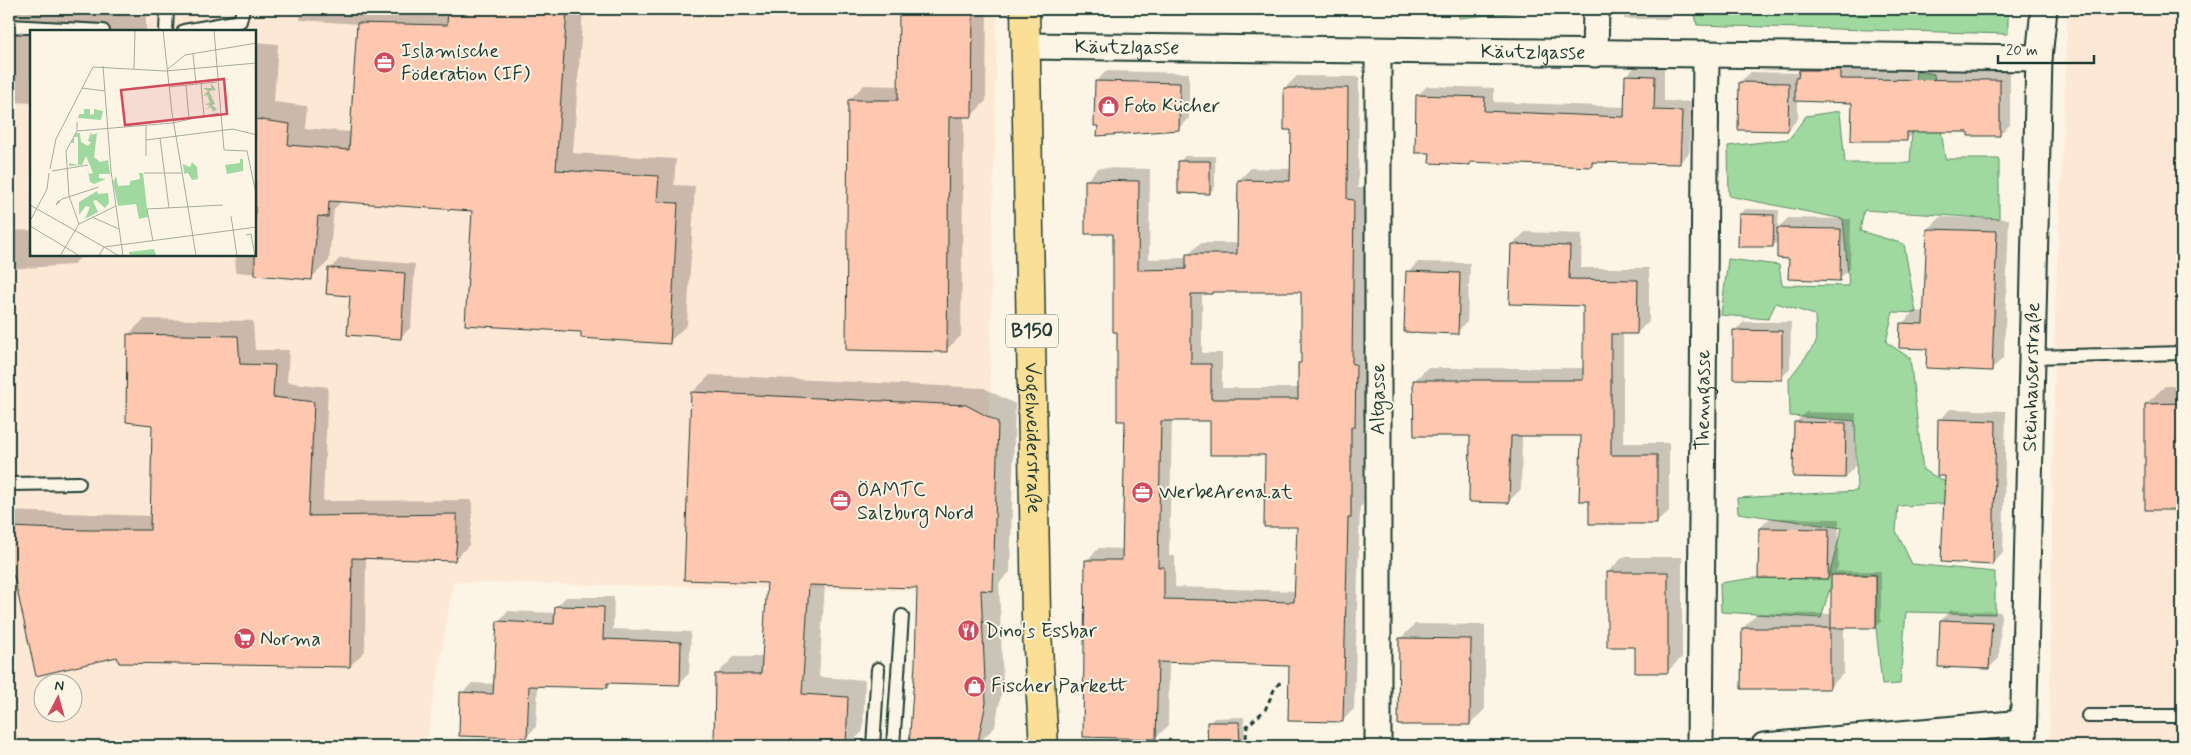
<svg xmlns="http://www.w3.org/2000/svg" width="2191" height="755" font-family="Mynerve,sans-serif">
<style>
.built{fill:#fde8d5;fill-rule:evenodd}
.green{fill:#9fd99f;stroke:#5f8b6a}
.shadow{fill:#0003;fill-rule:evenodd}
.building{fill:#fec8b0;stroke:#1f3d34;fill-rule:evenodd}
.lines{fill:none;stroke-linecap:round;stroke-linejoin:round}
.service-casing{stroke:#1f3d34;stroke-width:16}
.minor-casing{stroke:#1f3d34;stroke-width:29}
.primary-casing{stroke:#1f3d34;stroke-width:31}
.path{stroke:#1f3d34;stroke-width:3;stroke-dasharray:5 4;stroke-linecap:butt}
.service{stroke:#fcf5e5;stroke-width:12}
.minor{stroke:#fcf5e5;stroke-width:25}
.primary{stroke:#fbdf96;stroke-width:28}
.labels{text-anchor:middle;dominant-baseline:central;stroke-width:4;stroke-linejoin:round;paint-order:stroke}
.shield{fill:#fcf5e5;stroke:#617469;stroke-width:1}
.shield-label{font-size:19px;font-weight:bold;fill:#1f3d34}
.street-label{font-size:20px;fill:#1f3d34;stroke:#fcf5e5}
.poi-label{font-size:20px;fill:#1f3d34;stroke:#fcf5e5;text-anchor:start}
.inset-road{fill:none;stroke:#a4ab9e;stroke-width:1}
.view{fill:#d1495b;fill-opacity:0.15;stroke:#d1495b;stroke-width:2.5}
.inset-edge{fill:none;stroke:#1f3d34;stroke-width:2.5}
</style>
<rect width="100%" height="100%" fill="#fcf5e5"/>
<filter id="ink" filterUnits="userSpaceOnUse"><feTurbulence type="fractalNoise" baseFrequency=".02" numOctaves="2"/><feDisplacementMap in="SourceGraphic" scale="10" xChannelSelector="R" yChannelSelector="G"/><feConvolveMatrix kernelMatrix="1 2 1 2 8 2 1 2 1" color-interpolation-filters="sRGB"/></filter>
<g filter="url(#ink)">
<path class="built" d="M9,9H997L986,592L453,582L426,746H9ZM31,31H255V255H31ZM42,682H72V712H42Z
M2068,9H2182V746H2049L2055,315Z"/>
<path class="green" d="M1458,9H1520V12L1459,18Z
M1694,9H2008V34L1697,25Z
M1916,70L1934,74L1945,159H1999V219L1864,210L1860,231L1904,244L1916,313L1893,312L1886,342L1910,358L1923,470L1953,486L1958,503L1898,506L1896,531L1912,564L1995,572V614L1906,612L1900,684L1882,685L1876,628V575H1856L1855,593L1829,591L1821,618L1721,612L1720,583L1754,578L1828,579L1842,528L1738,513L1737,498L1857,491L1855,421L1790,416L1789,379L1816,343L1815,315L1776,303L1768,319L1721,315L1728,259L1779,265L1782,285L1849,286L1843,219L1729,196L1728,146L1789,139L1806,116L1840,111L1845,163H1910Z"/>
<path class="shadow" d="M9,9H146V31H31V103L9,102Z
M301,9H583L573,153L676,159L674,185L695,186L687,325L669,342L582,331L473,210L343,200L334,209L329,261L311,278L235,272L236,255H255V42L278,44L274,102L307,106L305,128L351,132L358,24L300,20Z
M900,9H987L986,101L971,116H964L961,336L946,350L849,100L864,85L899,86Z
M1624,9H1680L1670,19H1624Z
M2130,9H2182V11L2130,10Z
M1810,60H1850V69L2010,71V125L1999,135L1969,130L1916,131L1906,140L1853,101L1798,100V119L1788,130L1740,82L1751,72L1800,73V70Z
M1636,66L1664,67V101L1691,102L1689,153L1679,163L1596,161L1591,166L1472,161L1470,163L1431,152L1417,96L1427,86L1494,88V102L1626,107V76Z
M1106,71L1189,73V118L1178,129L1096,82Z
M1297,76L1359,77L1358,188H1365L1364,353H1367L1366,414L1363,417V504L1360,507L1354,709L1342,721L1290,665L1169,661L1168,726L1156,737L1087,560L1099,548L1124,549L1127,419L1119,330L1114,233L1087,180L1098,168L1150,169L1149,259L1188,258V255L1200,243H1238L1239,180L1251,168L1292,169V129L1285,88ZM1215,290L1302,291V361L1300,364L1299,388H1222V353H1202V293H1212ZM1172,419L1212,420L1266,454L1298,525L1296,591L1175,587V556H1169Z
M1185,156H1215V187L1210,192L1180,161Z
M1745,209L1779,210L1778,228L1788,218L1851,219L1850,269L1839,279L1790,257L1778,241L1773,246L1740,214Z
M1941,217L2009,219L2004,357L1991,370L1928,347L1902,324L1914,311L1925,312L1928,229Z
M31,230V255H83L73,265L9,269V231Z
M1525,232L1582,234L1581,268H1649V321L1637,333H1623V443H1669V511L1656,523L1591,500L1582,435H1522L1521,489L1509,501L1472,435L1415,380L1427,368H1584V305L1513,244Z
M340,258L415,264L411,327L400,338L352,295L330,269Z
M1418,262L1470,263L1467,322L1457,332L1408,272Z
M144,319L253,321L255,350H289L287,382L328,387L323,501L472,500V522L469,545L454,560L366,557L365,651L350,666L118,655L15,575H9V511L152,516L154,424L129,334Z
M1744,322H1791L1790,369L1781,378L1734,331Z
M710,375L984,388L1015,404L1010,572L999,583L1003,684L995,727L975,746H911L917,664L918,587L825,584L819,677L865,680L863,731L848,746H715L717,674L734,657H763L769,582L692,393Z
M2165,386H2182V508L2146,509V404Z
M1950,409L2006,411L2003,553L1993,563L1947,475L1940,420Z
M1806,412L1856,413L1855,466L1845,477L1795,423Z
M1770,518L1839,519L1838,568L1835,571H1881V622L1876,627H1844V673L1829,688L1743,628L1758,613L1832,614V574L1827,578L1760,528Z
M1623,557H1682V657L1667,672L1637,646L1608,572Z
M566,597H614L613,629L691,632L689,673L679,684L612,682L607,687L538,685L536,727L526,737L462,693L472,683L495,684L498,622L508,611L556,613V607Z
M1951,610L2001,612L1999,658L1989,668L1939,666L1941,620Z
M1415,624L1485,625V709L1470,724L1400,639Z
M1244,717L1245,746H1209V723L1214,718Z"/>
<path class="building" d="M448,9H567L556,170L659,176L657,202L678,203L670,344L581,338V332L465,325L472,211L329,201L328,217L318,216L312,280L255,275V119L290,124L288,145L349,150L357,23L447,25Z
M899,9H973L972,117H949L947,352L846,350L848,100H898Z
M1799,70H1840V79L2000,80V136H1968V132H1907V141H1851L1852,103L1795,101V78H1798Z
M1625,75L1655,76L1654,110L1682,111L1680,164L1592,162V167L1470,162V165L1429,163L1430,153H1415L1416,95L1485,97L1484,111L1624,117Z
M1095,81L1180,83L1179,130L1097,136L1098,126H1094Z
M1739,82L1789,83L1788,131L1738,130Z
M1284,88H1348L1347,199L1354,200L1352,364H1356L1355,427H1351V518H1348L1343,722L1288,721L1289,666L1158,662L1156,739L1083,737L1085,560H1122L1125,421H1117V332H1113V234H1085V180L1139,181L1138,270L1186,269V254H1237L1238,180L1290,181L1291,130H1284ZM1212,292H1301V363H1298V399H1211V364H1191V294H1212ZM1161,421H1210V455H1265L1264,527H1297L1294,602L1164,599V567H1158Z
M1178,161H1210V194L1178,193Z
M1739,214L1774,215L1773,247H1738Z
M1777,228L1841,229L1840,281L1788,279L1789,259L1777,258Z
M1927,229L1997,231L1992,371L1926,368L1927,349L1899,348L1900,323L1923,324Z
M1511,244L1570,246L1569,279L1638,280L1637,334H1611V455H1657V524H1589V501H1579L1581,436H1511L1509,503L1469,502L1470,436H1414L1413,380H1583V306L1509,304Z
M328,268L405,273L401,339L347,335L350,296L326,294Z
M1406,271L1460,273L1458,334L1404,332Z
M1733,330L1782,331V380L1733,379Z
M127,334L238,336L240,364L275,365L273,397L314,402L309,516L457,514V538L455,561L352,558L350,667L119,663L117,657L36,676L14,576H9V527L84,530H150L152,425L126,422Z
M691,392L966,405L998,422L993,591L981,590L986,703L977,746H909L915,664L917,588L809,585L802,694L848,697L846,746H714L715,674H761L767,583L684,580Z
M2182,403V510H2145V404Z
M1938,419L1996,421L1993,565L1941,562L1945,476H1937Z
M1794,422L1846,423L1845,478L1793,477Z
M1759,528L1829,529L1828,579L1758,578Z
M1607,572H1668V673H1635V647H1607Z
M1831,575H1876V628H1831Z
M555,606L604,607L603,639L681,642L680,685L607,683V688L529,686L527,738L459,736L460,692L493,694L497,621L554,624Z
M1940,620L1992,622L1989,669L1938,667Z
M1742,628H1830V689H1741Z
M1399,638L1471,639L1470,725H1398Z
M1207,722H1239L1240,746H1208Z"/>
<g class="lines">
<defs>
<path id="service" d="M9,26L103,31
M166,31L167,9
M184,31L240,21L243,9
M2033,357L2182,353
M9,484L79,483
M2088,716H2182
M873,746L878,669
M893,746L902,616"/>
<g id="minor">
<path id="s1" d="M1025,46L2039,58"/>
<path d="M1595,54L1596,9"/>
<path d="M1378,746V51"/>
<path id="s2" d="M1700,746L1706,54"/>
<path d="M1764,746L2023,723"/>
<path id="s3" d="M2023,746L2039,58L2044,9"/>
</g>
<g id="primary">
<path id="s4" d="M1025,9L1036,616L1044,746"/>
</g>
</defs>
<use href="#service" class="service-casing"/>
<use href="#minor" class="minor-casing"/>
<use href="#primary" class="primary-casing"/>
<path class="path" d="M1246,738L1247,726L1265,710L1274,690L1280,682"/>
<use href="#service" class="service"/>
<use href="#minor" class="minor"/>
<use href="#primary" class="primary"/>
</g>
</g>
<defs>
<symbol id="office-disc" viewBox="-11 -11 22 22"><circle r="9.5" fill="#d1495b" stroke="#fcf5e5"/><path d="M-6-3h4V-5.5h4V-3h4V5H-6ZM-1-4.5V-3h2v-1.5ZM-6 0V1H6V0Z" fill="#fff"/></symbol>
<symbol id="shop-disc" viewBox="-11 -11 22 22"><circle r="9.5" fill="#d1495b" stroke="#fcf5e5"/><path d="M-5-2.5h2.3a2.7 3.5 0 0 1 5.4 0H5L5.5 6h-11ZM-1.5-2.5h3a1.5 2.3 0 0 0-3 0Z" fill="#fff"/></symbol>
<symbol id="restaurant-disc" viewBox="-11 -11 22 22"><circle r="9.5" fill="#d1495b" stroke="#fcf5e5"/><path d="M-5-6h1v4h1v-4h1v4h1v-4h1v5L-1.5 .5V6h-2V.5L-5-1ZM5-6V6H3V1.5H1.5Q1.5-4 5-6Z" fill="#fff"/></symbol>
<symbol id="supermarket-disc" viewBox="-11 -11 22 22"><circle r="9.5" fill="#d1495b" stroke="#fcf5e5"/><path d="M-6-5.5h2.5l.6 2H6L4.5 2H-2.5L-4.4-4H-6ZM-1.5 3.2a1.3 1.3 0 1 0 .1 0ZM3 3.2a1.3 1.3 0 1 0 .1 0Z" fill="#fff"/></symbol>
</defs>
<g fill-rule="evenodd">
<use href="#office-disc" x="372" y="50" width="25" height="25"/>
<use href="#shop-disc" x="1096" y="94" width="25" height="25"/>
<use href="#office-disc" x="1130" y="480" width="25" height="25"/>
<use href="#office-disc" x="828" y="488" width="25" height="25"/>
<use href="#restaurant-disc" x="956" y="618" width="25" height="25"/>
<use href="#supermarket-disc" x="232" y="626" width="25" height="25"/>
<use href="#shop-disc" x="962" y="674" width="25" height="25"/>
</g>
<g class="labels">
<rect class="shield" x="1006" y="314.5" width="52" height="33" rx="4"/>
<g class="shield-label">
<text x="1032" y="331">B150</text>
</g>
<g class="street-label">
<text stroke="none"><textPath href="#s1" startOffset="102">Käutzlgasse</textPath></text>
<text stroke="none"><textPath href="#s1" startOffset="508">Käutzlgasse</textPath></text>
<text stroke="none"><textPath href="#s3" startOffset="369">Steinhauserstraße</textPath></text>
<text transform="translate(1378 399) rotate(-90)">Altgasse</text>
<text stroke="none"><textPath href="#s2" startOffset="346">Thenngasse</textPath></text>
<text stroke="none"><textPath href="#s4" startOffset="429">Vogelweiderstraße</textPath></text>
</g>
<g class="poi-label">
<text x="401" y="51">Islamische<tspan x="401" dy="23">Föderation (IF)</tspan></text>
<text x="1124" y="106">Foto Kücher</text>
<text x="857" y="490">ÖAMTC<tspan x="857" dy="23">Salzburg Nord</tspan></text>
<text x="1159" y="492">WerbeArena.at</text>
<text x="985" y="631">Dino's Essbar</text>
<text x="260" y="639">Norma</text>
<text x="991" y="686">Fischer Parkett</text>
</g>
</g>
<g transform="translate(30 30)">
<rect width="226" height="226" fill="#fcf5e5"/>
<path d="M181,53L186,60L179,61L185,74L182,75L187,79L183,82L181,77L175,80L180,76L175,74L180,73L177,65L173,66L178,61L173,58H181ZM54,79H60V85L64,84V79L73,81L71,90L48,88L49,84H54ZM61,102L62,105L67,103L64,127L70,132L78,130L80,144H69V148L76,149L64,154L60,152L57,137L59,144L63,143L56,126L52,135L39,136V133L48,135V107H44V113H41L44,106L47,103H50L51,112L58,116L61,112L58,111ZM210,129H213V141L197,144L195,135L210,133ZM162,132L167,137L168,149L162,150L158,143L154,144L153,134L160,137ZM109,143H113L118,187L109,189L106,174L88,176L83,152L86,146L88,156L100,155V151L110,149ZM67,161L68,164L78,163L79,173L75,178L66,170L63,171L68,182L55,189L60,177L56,176L49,185V172ZM124,219L126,226H100L99,222Z" fill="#9fd99f"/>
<path class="inset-road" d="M133,0L142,83L163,207M184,0L194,120L217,121L227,168M163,24L166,54M73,36L81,141L93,226M63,37L135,41L227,33M104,39L105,0M138,39L155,25L227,13M171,54L174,86M156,55L159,89M139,57L187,52M52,58L75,61M47,101L142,93L189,83M130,108L139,178M116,110L203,99L227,105M116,126V95M20,139L26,109L63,37M22,141L58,135M114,143H152M29,170L26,175L32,169L69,157M0,175L74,217L227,197M201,186L207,226M62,187L89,199M0,191L17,159L19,143M49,194L86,176M0,196L50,226M216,205L221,204L225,226M163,207L166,226M0,210L1,226M123,211L117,179L193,175M30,226L49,194L39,166L36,121L47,101V92M69,226L74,217L89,226"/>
<path class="view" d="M194,49L197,84L95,95L91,60Z"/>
<rect width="226" height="226" class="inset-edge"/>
</g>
<rect width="2191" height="755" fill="none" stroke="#fcf5e5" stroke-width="30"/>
<rect x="15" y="15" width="2161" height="725" fill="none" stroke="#1f3d34" stroke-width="2" filter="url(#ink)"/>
<g transform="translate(58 698) rotate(6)"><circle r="24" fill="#fcf5e5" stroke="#a4ab9e"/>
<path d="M0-4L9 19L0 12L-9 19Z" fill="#d1495b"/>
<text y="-8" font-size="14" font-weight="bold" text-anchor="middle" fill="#1f3d34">N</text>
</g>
<path d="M1998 55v8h96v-8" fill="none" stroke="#1f3d34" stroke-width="2.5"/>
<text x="2006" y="55" font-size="15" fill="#1f3d34" stroke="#fcf5e5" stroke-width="4" paint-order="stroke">20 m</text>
</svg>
